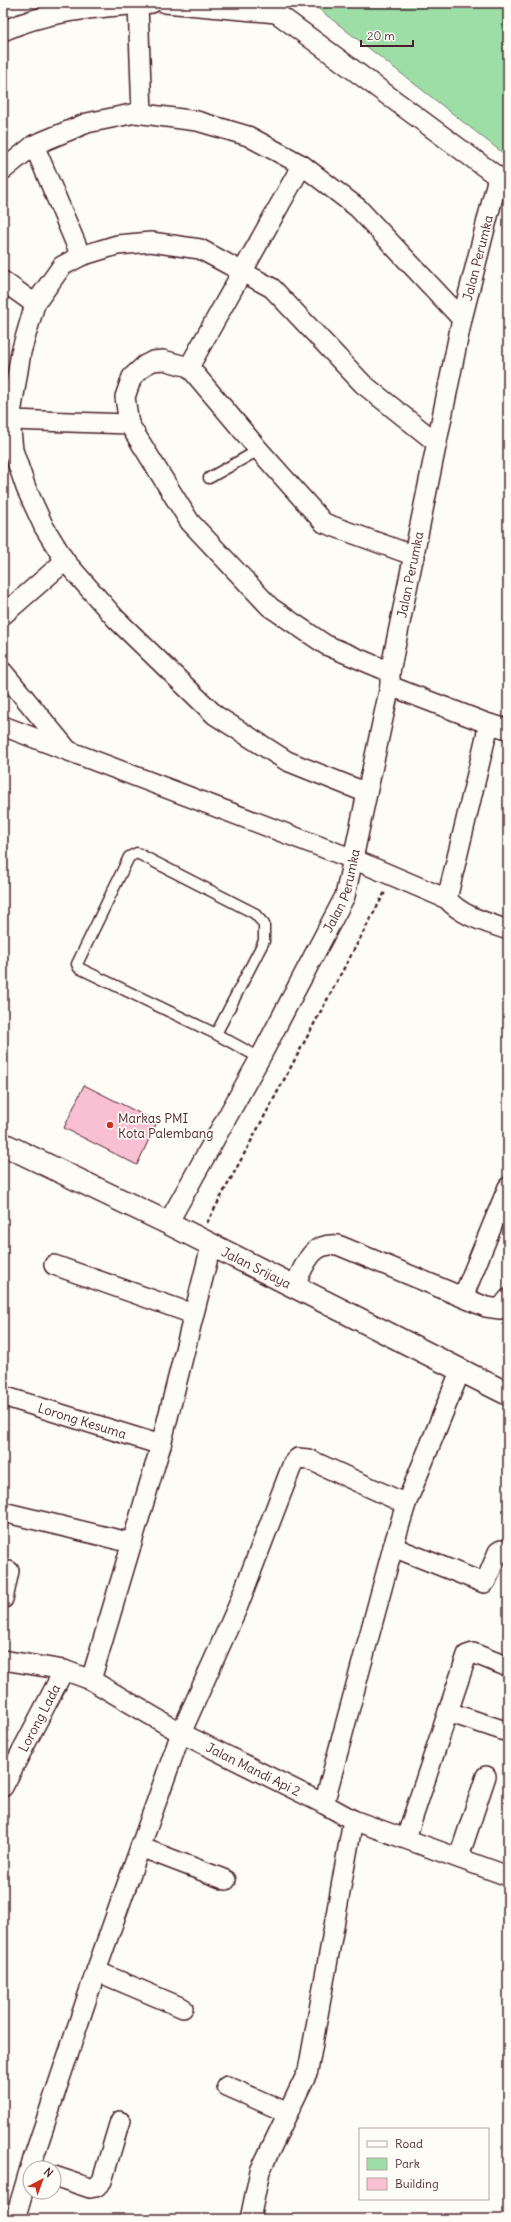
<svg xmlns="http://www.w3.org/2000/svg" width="511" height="2222" font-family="Delius,sans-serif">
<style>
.green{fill:#9ddea7;stroke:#747e69}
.building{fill:#f9c0d4;stroke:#4a1f2b}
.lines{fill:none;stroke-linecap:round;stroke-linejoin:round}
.lane-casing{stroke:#4a1f2b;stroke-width:13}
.street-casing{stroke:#4a1f2b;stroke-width:22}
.secondary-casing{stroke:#4a1f2b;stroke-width:25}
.path{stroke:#4a1f2b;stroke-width:2.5;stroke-dasharray:4 3;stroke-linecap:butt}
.lane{stroke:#fdfcf7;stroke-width:10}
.street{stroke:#fdfcf7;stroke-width:19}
.secondary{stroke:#fdfcf7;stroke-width:22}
.poi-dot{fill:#c8321e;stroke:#fdfcf7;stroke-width:1.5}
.labels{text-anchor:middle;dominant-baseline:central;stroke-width:3.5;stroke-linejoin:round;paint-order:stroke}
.street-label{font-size:13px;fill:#4a1f2b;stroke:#fdfcf7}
.poi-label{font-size:13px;fill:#4a1f2b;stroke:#fdfcf7;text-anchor:start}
</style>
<rect width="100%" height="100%" fill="#fdfcf7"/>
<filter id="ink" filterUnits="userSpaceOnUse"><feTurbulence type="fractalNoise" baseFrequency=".025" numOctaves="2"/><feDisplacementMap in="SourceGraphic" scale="8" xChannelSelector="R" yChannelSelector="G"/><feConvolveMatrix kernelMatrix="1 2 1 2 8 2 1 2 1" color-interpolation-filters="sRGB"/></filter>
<g filter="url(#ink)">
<path class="green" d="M311,3H508V157Z"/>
<path class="building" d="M84,1085L157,1122L137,1165L64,1128Z"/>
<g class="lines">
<defs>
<path id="lane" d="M209,478L259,450
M216,1034L264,941V924L254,913L137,853L129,857L77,964L79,968L216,1034L260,1058"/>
<g id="street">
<path d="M165,3L276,13"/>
<path d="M138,4L142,114"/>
<path d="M3,31C52,9 100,8 152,3"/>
<path d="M34,145L81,256"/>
<path d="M3,170L34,145L87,123L136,113L197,121L248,136L302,165L358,208L462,319"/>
<path d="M3,281L35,304"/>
<path d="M189,367L302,165"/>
<path d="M10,420L129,424"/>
<path d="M3,615L65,561"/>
<path d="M3,672L66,748"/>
<path d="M390,672L326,645L270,607L190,522L129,424L125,397L132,377L145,365L153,361L163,360L189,367L259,450L324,523L415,556"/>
<path d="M390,686L489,724L508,729"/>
<path d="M3,726L353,859L447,899C463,917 486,922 508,930"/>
<path d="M367,793L287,761L215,715L116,619L65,561L44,527L26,488L13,450L10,420L21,352L35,304L62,266L81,256L117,245L151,242L200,249L272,288L363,384L437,443"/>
<path d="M447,899L489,724"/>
<path id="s1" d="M168,1223L260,1058L345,896L390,686V672L462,319L498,177L263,3"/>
<path d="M54,1265L193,1314"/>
<path d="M294,1287C305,1265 310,1242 338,1245L486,1307L500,1309L508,1299"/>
<path d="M463,1297L508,1187"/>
<path id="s2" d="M3,1396L161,1445"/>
<path d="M3,1512L132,1543"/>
<path d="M393,1547L484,1583L486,1581L498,1552L501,1550L508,1552"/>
<path d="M3,1599L9,1571"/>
<path id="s3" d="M3,1660L64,1670L91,1680L181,1733L324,1804L353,1820L508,1876"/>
<path d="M91,1680L161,1445L211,1246"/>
<path d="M448,1712L508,1732"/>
<path id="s4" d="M3,1787L64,1670"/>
<path d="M324,1804L393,1547L406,1504L461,1369"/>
<path d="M406,1838L467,1655L473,1653L508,1667"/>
<path d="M140,1847L226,1880"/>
<path d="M459,1857L486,1776"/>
<path d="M96,1971L183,2008"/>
<path d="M227,2086L288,2113"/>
<path d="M54,2176L90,2188L96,2187L102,2181L120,2121"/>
<path d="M15,2219L30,2168L96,1971L181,1733L238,1606L293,1463L298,1458L308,1459L406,1504"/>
<path d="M250,2219L260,2171L308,2071L353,1820"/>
</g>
<g id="secondary">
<path id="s5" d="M3,1144L168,1223L508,1394"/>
</g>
</defs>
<use href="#lane" class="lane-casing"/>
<use href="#street" class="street-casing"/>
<use href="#secondary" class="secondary-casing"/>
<path class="path" d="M207,1223L385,892"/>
<use href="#lane" class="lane"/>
<use href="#street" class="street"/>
<use href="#secondary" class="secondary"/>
</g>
</g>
<circle class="poi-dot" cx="110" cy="1125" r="4"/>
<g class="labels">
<g class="street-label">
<text stroke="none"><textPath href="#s1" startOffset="1024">Jalan Perumka</textPath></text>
<text stroke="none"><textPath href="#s1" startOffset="700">Jalan Perumka</textPath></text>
<text stroke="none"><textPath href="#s1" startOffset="376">Jalan Perumka</textPath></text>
<text stroke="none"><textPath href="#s5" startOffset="282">Jalan Srijaya</textPath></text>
<text stroke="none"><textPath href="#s2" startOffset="83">Lorong Kesuma</textPath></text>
<text stroke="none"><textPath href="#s4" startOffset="78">Lorong Lada</textPath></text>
<text stroke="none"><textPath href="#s3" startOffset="276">Jalan Mandi Api 2</textPath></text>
</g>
<g class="poi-label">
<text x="118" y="1118">Markas PMI<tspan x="118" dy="15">Kota Palembang</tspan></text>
</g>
</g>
<rect width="511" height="2222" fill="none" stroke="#fdfcf7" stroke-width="16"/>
<rect x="8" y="8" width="495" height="2206" fill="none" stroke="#4a1f2b" stroke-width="1.5" filter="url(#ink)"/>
<rect x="359" y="2128" width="130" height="72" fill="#fdfcf7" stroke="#b5a4a5"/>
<rect x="367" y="2141" width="20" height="6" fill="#fdfcf7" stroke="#b5a4a5"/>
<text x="395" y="2148" font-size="12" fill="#4a1f2b">Road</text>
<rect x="367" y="2158" width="20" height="12" fill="#9ddea7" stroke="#b5a4a5"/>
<text x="395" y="2168" font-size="12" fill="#4a1f2b">Park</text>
<rect x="367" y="2178" width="20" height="12" fill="#f9c0d4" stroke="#b5a4a5"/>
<text x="395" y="2188" font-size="12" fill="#4a1f2b">Building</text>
<g transform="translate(42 2180) rotate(41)"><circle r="19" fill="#fdfcf7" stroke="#b5a4a5"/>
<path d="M0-3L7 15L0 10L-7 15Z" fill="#c8321e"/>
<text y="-6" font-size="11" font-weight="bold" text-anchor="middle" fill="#4a1f2b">N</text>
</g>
<path d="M361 40v6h52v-6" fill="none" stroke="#4a1f2b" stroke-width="2"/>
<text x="367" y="40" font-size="12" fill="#4a1f2b" stroke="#fdfcf7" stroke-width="3" paint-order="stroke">20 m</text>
</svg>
